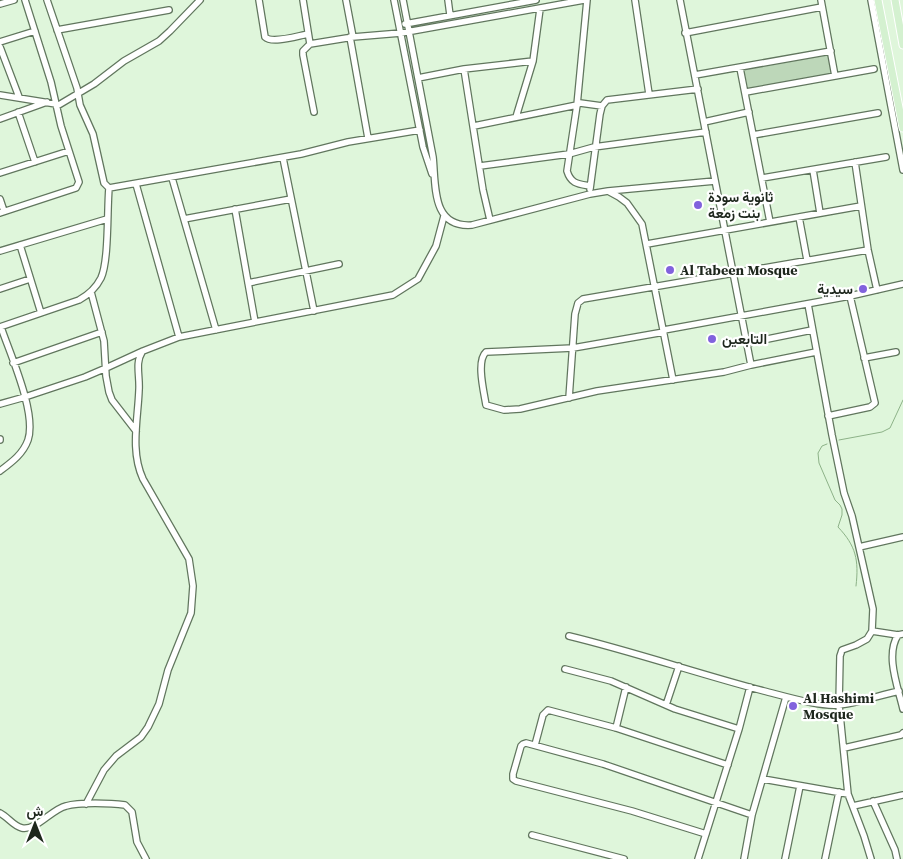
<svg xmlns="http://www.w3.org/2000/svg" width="903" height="859" font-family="'Source Serif 4',Vazirmatn,serif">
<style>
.green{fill:#bdd7b9}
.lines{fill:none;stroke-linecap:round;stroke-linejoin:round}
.stream{stroke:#8db288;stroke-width:1}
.minor-casing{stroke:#61765e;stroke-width:8}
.major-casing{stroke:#fff;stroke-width:9}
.minor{stroke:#fff;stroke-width:5.5}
.major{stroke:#d4f1d0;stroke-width:7}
.poi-dot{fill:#8162dd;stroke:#fff;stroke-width:2}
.labels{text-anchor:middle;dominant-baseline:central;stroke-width:4.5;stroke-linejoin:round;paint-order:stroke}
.poi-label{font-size:14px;font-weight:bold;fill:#1e271d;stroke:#fff;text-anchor:start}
</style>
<rect width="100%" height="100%" fill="#dff6db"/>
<path class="green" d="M829,55L832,74L748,88L744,70Z"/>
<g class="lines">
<path class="stream" d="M839,440L882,432L890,428L903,400
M827,444L822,446L818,453L819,463L835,500L840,505L842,509V515L838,527C856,546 859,560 856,586"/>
<defs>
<path id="minor" d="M47,0L77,88L80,105L93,134L104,183L109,188L301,154L348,142L420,130
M259,0L265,37C272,44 297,36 308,34
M303,0L310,44
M346,0L353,37
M394,0L423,147L432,174
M403,0L433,157C436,185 431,228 472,225L590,194L608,191L619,197L627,203L642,224L673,380
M448,0L450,15
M587,0L577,105L567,171C571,184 578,184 590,186
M635,0L649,94
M680,0L751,365
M821,0L835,76
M871,0L903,170
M0,4L14,0
M405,24L536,0
M57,30L169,10
M685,33L822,7
M350,37L368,138
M0,42L35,31
M0,47L19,97
M740,68L770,222
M464,69L483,190L490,220
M695,75L831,51
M418,78L464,69L533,61
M746,92L874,69
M0,95L56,104
M57,106L94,84L124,61L159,41L170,31L200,0
M18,112L35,162
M314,112L303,55V51L310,44L353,37L401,33L584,0
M516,117L533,61L540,9
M0,119L47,102
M704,122L749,112
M474,126L577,105L580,103L602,106
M753,135L878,113
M283,158L314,311
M855,162L868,250L877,290
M480,166L569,154L594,147L706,132
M813,170L820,213
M0,173L69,151
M172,178L216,330
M762,178L886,157
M136,184L179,337
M590,189L600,114L602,106L607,100L698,89
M608,191L715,181
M0,199L4,211
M235,209L255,322
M0,213L76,188L79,182L61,126L51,82L25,0
M799,217L807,260
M184,219L291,199
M647,244L861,206
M20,245L41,313
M0,251L107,219
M248,283L339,264
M0,289L30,279
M91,292L104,341L106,376L109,392L112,400L136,431
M808,304L832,435L844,493L852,516L873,609L872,631L867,639L856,645L842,650L840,656L839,705L848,794L864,836L871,859
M0,327L79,300C88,295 96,288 101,278C109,261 107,210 109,188
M664,330L850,296L903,284
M664,332L573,348L486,352C476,361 484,392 486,405L504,410L520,409L597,391L724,372L751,365L816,352
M748,343L812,330
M864,358L896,352
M13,363L102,332
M569,398L575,314L578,303L583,299L868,250
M0,404L25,397L85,377L106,368L143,351L179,337L393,295L418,279L436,246L444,216
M828,416L870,407L875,403L850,296
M0,439V440
M0,471C12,462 23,454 28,440C37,413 10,354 1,327
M859,547L903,537
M872,631L898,635L903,634
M898,635C885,655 898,687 903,709
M569,636C635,652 699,674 764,691C784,696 820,707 839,705C859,703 880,695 899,691
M565,669L611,681L675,709L739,729
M666,705L679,666
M616,728L626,687
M535,745L543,715L548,710L616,728L728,765
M844,748L901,735L903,733
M763,779L848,794
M873,801L895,850L897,859
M86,804L104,770L116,756L141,737L148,727L159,704L168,670L191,613L193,586L189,559L143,479C130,451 138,419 139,390C140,376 135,363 142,352
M853,806L903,795
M0,813C8,817 13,826 22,828C36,831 52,809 66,806C79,802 111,803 125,805L132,812L137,842L146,859
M706,834L632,811L516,781L513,779V774L521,746L523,744L526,743L603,764L752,815
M532,835L624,859
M698,859L739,729L750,687
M744,859L752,815L786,697
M785,859L800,786
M825,859L839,792"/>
<path id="major" d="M878,0L903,128
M895,0L903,45"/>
</defs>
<use href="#minor" class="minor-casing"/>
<use href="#major" class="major-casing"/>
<use href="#minor" class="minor"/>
<use href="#major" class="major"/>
</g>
<g class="poi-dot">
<circle cx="698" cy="205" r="5"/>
<circle cx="670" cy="270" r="5"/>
<circle cx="863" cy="289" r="5"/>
<circle cx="712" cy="339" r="5"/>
<circle cx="793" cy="706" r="5"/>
</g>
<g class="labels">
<g class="poi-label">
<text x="708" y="197">ثانوية سودة<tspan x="708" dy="16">بنت زمعة</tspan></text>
<text x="680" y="270">Al Tabeen Mosque</text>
<text x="853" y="289" text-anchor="end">سيدية</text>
<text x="722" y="339">التابعين</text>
<text x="803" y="698">Al Hashimi<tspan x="803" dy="16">Mosque</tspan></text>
</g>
</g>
<g transform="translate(35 824)" stroke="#ffffff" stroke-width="4" paint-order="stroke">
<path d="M0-4L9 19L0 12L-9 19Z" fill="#1e271d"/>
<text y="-8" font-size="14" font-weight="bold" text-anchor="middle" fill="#1e271d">ش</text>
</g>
</svg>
